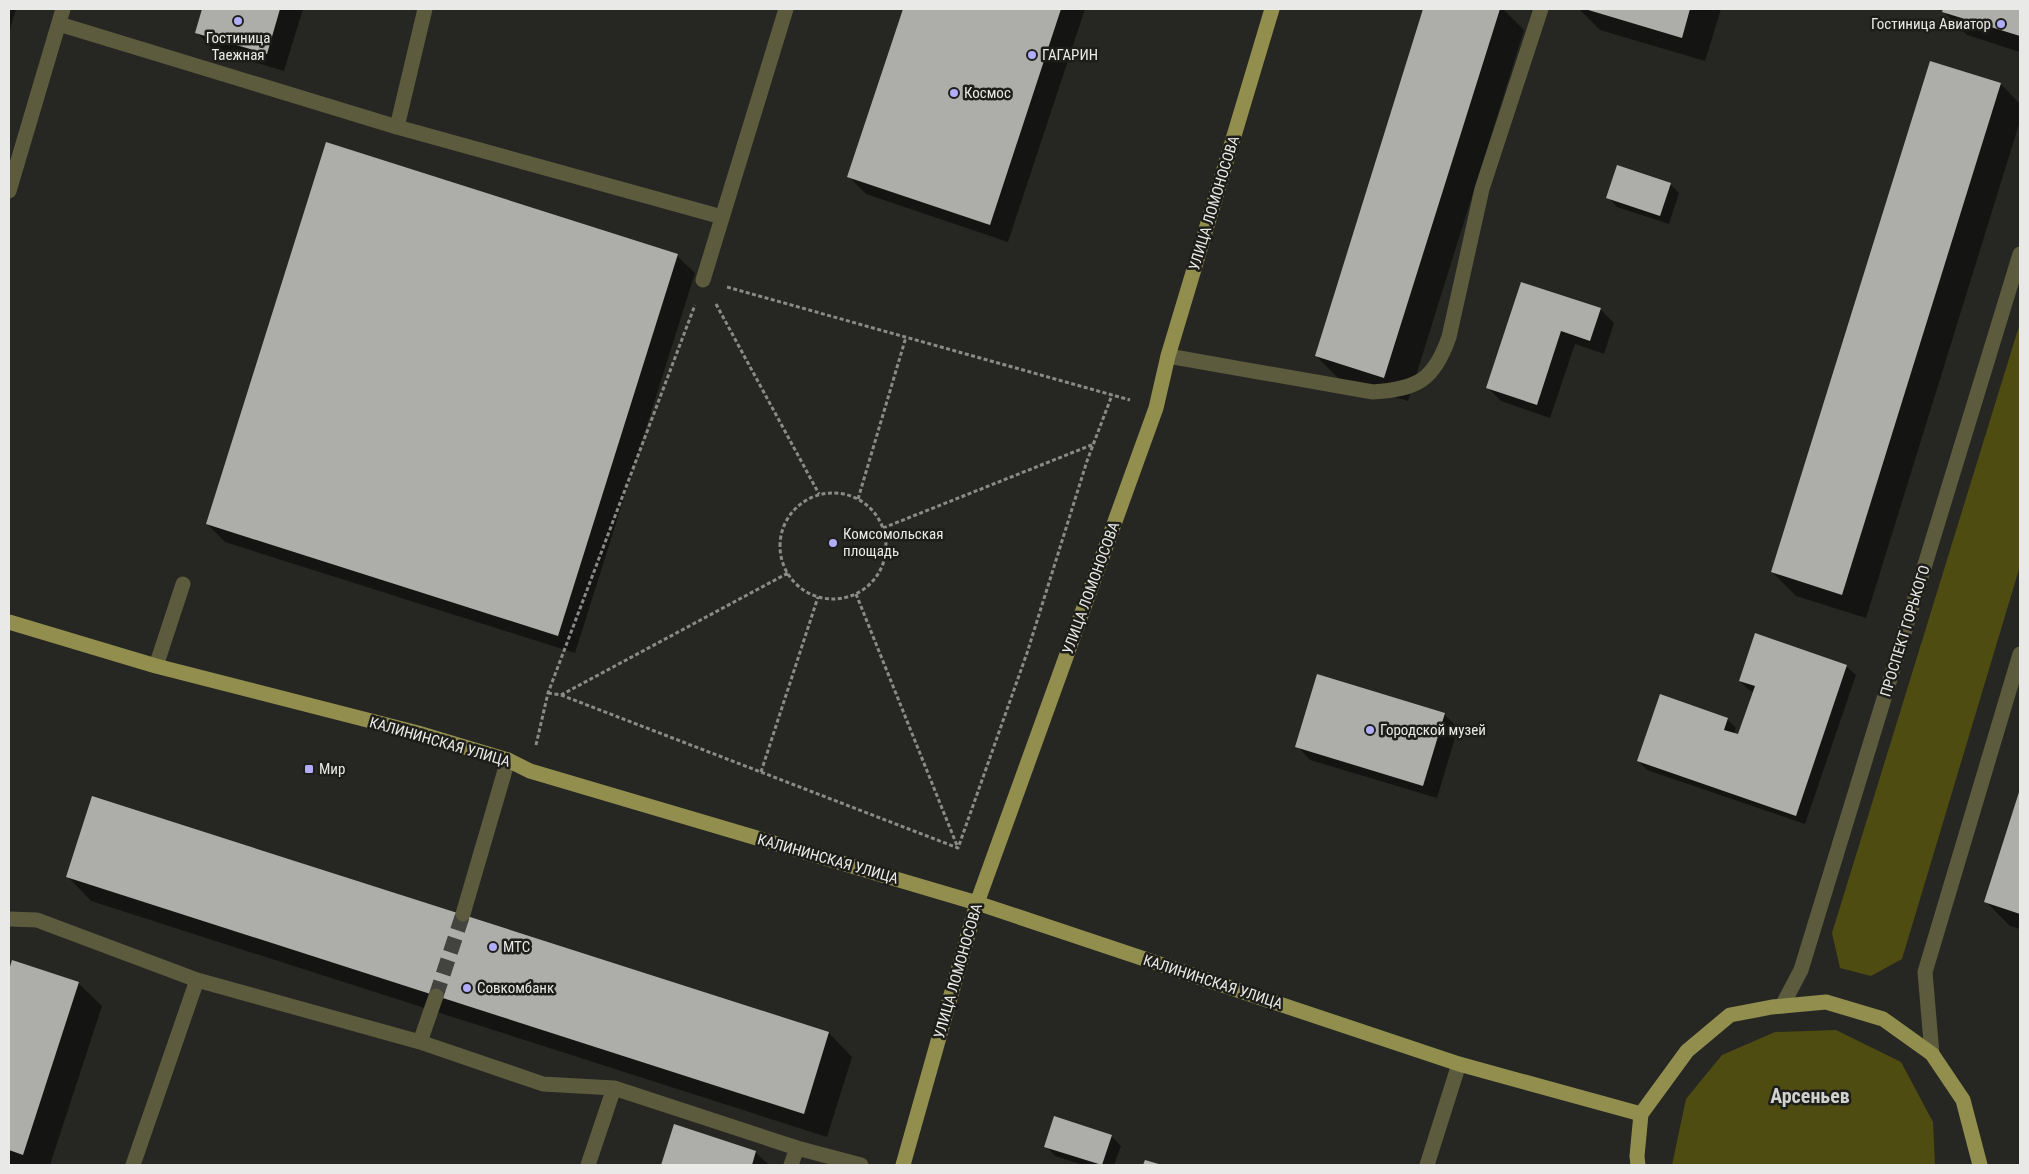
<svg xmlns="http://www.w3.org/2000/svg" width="2029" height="1174" font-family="'Roboto Condensed',sans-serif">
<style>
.green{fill:#4f4c12}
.shadow{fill:#0007}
.building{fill:#adada9}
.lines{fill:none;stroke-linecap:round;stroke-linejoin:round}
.minor-tunnel{stroke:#434340;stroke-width:15;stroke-dasharray:15 8;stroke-linecap:butt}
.path{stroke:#8a8a88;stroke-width:3;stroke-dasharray:4 2.5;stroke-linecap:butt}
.minor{stroke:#5c5b3d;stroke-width:15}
.major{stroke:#928f4e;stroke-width:15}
.poi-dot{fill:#b1adfa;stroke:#1d1d1a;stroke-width:2}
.labels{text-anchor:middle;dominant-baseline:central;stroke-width:5;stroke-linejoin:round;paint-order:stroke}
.poi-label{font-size:15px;fill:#e9e9e7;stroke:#1d1d1a;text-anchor:start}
.street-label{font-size:15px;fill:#e9e9e7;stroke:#1d1d1a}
.district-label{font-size:20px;font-weight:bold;fill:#d0d0cc;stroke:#1d1d1a}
</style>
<rect width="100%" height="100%" fill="#262623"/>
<path class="green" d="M2020,323V566L1902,959L1871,976L1840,968L1832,933Z
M1836,1030L1901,1062L1933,1122L1935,1165H1672L1686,1099L1722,1055L1775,1032Z"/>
<path class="shadow" d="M9,9H16L9,33Z
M204,9H303L284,71L214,50L197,33Z
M904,9H1085L1008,242L866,194L849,177Z
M1425,9H1503L1524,30L1408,401L1340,380L1316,356Z
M1579,9H1721L1705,61L1600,30Z
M1944,9H2020V52L1967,35L1944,12Z
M2001,84L2020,104V121L1866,618L1796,596L1772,572Z
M1670,184L1679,193L1669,224L1617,207L1608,197Z
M677,256L695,273L575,653L225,542L207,524Z
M1522,283L1600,309L1614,323L1604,354L1575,344L1550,418L1501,401L1487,387Z
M1846,666L1856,675L1805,824L1647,770L1638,761L1727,719L1736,728L1734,734L1739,736L1754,692L1749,690L1740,681Z
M1444,714L1458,728L1437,798L1310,760L1297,746Z
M2020,792V929L2010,926L1986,902Z
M93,797L829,1033L852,1057L827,1137L91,901L68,877Z
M13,962L78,983L102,1006L50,1165H9V974Z
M674,1126L755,1152L769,1165H662Z
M1111,1136L1121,1146L1114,1165H1083L1055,1156L1046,1146Z"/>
<path class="building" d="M202,9H280L267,54L195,33Z
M903,9H1061L990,225L847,177Z
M1423,9H1500L1384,378L1315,356Z
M1585,9H1690L1682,38Z
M1943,9H2020V36L1942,12Z
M1930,61L2001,83L1842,595L1771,572Z
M326,142L678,254L558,636L206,524Z
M1617,165L1671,183L1660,216L1606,198Z
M1521,282L1601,308L1590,341L1561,331L1537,405L1486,388Z
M1755,633L1847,665L1796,816L1637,761L1660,694L1728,718L1724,730L1738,734L1755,686L1739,681Z
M1317,674L1445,713L1423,786L1295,747Z
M2020,789V914L1984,902Z
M92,796L829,1032L804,1114L66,877Z
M12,960L79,982L23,1155L9,1150V970Z
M1054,1116L1112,1135L1102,1165L1044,1147Z
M674,1124L756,1151L752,1165H661Z
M1145,1160L1162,1165H1143Z"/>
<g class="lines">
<path class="minor-tunnel" d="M436,996L463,914"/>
<path class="path" d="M727,287L1130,400
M716,304L819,494
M780 546a53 53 0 1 1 106 0a53 53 0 1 1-106 0Z
M858,499L906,337
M883,528L1094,444
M856,594L958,848
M548,693L561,695L788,573
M561,695L958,848L1027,653L1087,461L1112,395
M536,745L548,693L695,305
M761,772L818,597"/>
<path class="minor" d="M59,24L397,127L425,9
M397,127L722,217
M9,191L63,9
M703,280L786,9
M1168,356L1373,392C1418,389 1434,380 1449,337L1482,189L1541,9
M156,666L183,584
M463,914L508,760
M9,919L37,920L197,980L420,1042L543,1084L614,1088L797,1148L861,1165
M1782,1006L1801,970L2020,254
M420,1042L436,996
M1932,1054L1925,972L2020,654
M133,1165L197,980
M588,1165L614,1088
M791,1165L797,1148
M1427,1165L1459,1064"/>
<path class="major" d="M9,622L156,666L418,733L508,760L530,771L977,903L1459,1064L1641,1114
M903,1165L977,903L1156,408L1168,356L1272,9
M1638,1165L1637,1156L1641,1114L1687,1051L1730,1015L1772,1007L1826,1002L1883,1019L1932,1054L1963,1100L1980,1165"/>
</g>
<g class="poi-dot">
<circle cx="238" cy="21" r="5"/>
<circle cx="2001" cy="24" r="5"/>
<circle cx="1032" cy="55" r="5"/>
<circle cx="954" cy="93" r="5"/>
<circle cx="833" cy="543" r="5"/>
<circle cx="1370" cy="730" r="5"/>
<rect x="304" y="764" width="10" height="10" rx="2.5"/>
<circle cx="493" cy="947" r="5"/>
<circle cx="467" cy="988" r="5"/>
</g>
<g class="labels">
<g class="poi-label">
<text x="1991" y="24" text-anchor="end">Гостиница Авиатор</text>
<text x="238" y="38" text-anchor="middle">Гостиница<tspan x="238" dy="17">Таежная</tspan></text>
<text x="1042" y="55">ГАГАРИН</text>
<text x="964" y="93">Космос</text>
<text x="843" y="534">Комсомольская<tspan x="843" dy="17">площадь</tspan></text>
<text x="1380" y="730">Городской музей</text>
<text x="319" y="769">Мир</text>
<text x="503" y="947">МТС</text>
<text x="477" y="988">Совкомбанк</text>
</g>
<g class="street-label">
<text transform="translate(1214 203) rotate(-73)">УЛИЦА ЛОМОНОСОВА</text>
<text transform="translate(1091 588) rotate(-70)">УЛИЦА ЛОМОНОСОВА</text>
<text transform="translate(1905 631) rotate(-73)">ПРОСПЕКТ ГОРЬКОГО</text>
<text transform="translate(440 742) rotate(16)">КАЛИНИНСКАЯ УЛИЦА</text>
<text transform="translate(828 859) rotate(16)">КАЛИНИНСКАЯ УЛИЦА</text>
<text transform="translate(958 971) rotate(-74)">УЛИЦА ЛОМОНОСОВА</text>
<text transform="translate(1213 982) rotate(18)">КАЛИНИНСКАЯ УЛИЦА</text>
</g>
<g class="district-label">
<text x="1810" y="1096">Арсеньев</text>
</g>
</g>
<rect width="2029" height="1174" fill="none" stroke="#e9e9e7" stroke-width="20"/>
</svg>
